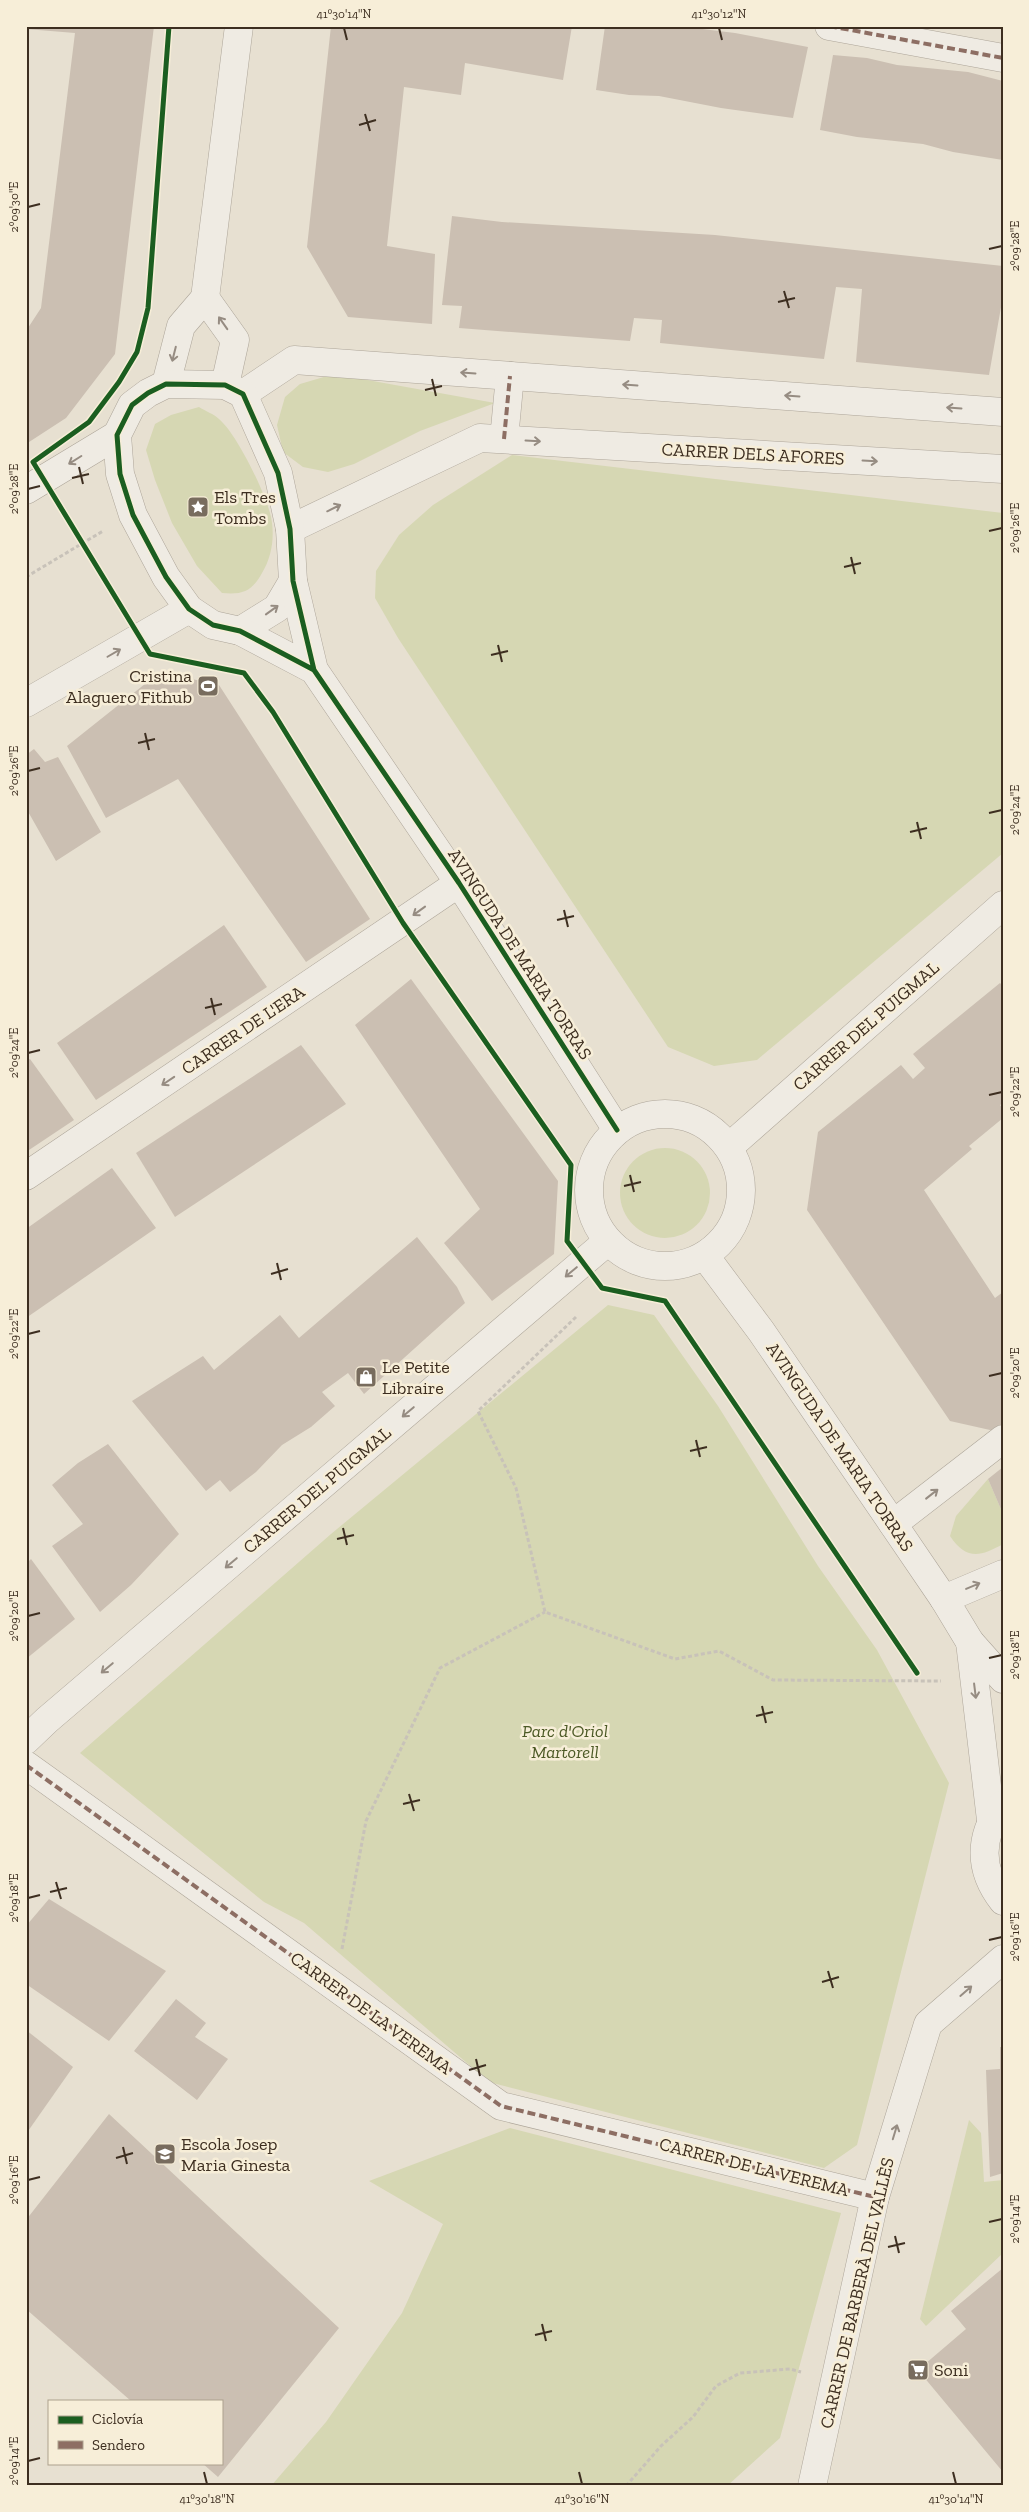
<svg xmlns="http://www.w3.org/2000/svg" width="1029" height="2512" font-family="'Zilla Slab',serif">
<rect width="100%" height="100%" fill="#e7e0d1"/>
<g fill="#d6d7b3">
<polygon points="334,374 495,403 420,431 354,464 328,472 303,467 283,452 277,425 285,397 300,384"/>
<path d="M199 407C205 411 214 414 219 419 237 434 266 494 271 517 275 536 272 557 262 573 252 591 243 595 222 593L197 566 172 523 155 480 146 450 155 424 171 415Z"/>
<polygon points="512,455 1003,513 1003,853 757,1060 714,1066 668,1047 398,638 375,598 376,571 399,535 433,505"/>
<circle cx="665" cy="1193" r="45"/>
<polygon points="608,1305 654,1315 718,1406 818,1566 877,1650 949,1783 857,2145 824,2168 489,2082 304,1923 264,1902 80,1753 331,1534"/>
<path d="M988 1479 1003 1514V1544C980 1557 966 1560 950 1536L956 1516Z"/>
<polygon points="969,2120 981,2133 984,2182 1003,2180 1003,2253 926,2326 920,2319"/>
<polygon points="510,2128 841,2213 780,2438 727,2486 271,2486 326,2422 402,2313 443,2224 369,2181"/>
</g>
<g fill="#cbbfb2">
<polygon points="26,26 154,26 115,354 66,418 26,444 26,331 41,308 75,33 26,29"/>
<polygon points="331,26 572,26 563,80 465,63 461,95 404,87 387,246 435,254 432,324 348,317 307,247"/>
<polygon points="605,26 678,26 735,33 808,47 793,118 721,108 659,96 629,95 596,90"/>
<polygon points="833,55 867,58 897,65 968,72 1003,81 1003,160 953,152 923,144 857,137 820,130"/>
<polygon points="452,216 502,222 715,235 1003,266 1003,296 989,375 856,362 862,289 836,287 824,359 660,343 662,320 634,318 630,341 459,328 462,306 442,305"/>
<polygon points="160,672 219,685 370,919 306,962 178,779 106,818 67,746"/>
<polygon points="34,749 45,762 58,757 101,832 56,861 26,808 26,755"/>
<polygon points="224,925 267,987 96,1100 57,1043"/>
<polygon points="411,979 558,1181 554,1254 492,1301 444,1243 480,1209 355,1025"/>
<polygon points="1000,983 1003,986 1003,1103 1000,1105 1003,1109 1003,1118 969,1146 972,1149 924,1190 995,1298 1003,1292 1003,1429 999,1432 950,1421 807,1210 818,1132 901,1065 913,1079 925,1068 913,1054"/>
<polygon points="301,1045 346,1104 175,1217 136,1153"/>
<polygon points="30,1059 74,1120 26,1152 26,1061"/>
<polygon points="112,1168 156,1228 26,1318 26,1229"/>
<polygon points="417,1237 457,1287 465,1303 364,1394 348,1373 322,1392 335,1406 311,1427 282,1445 256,1472 230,1492 220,1480 206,1491 132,1401 203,1356 214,1370 280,1315 299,1338"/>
<polygon points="108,1444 179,1534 131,1585 100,1612 52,1546 83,1524 52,1485 78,1463"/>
<polygon points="1003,1467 1003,1514 988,1479"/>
<polygon points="31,1559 75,1619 26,1659 26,1564"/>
<polygon points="49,1899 166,1971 109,2041 26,1984 26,1926"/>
<polygon points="176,1999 206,2023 195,2037 228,2059 197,2100 134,2051"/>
<polygon points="26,2030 73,2067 26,2134"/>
<polygon points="1000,2047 1003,2047 1003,2173 990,2177 986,2070 1000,2069"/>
<polygon points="109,2114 339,2328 218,2477 202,2463 221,2463 221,2401 131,2401 26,2309 26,2220"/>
<polygon points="1003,2268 1003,2472 918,2370 966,2329 951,2311"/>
</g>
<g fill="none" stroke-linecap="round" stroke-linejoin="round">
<g stroke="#ada599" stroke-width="29">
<g id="street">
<polyline points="829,26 1003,58"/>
<polyline points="205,298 239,26"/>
<polyline points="205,298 235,340 225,385"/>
<polyline points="166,384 181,326 205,298"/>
<polyline points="243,394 294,360 1003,412"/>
<polyline points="504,439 510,376"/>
<polyline points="26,490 117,435"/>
<polyline points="290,529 480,438 1003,469"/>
<polyline points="240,631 277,608 293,581"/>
<polyline points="314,670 240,631 213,625 189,609 166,577 133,515 120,474 117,435 132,405 148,393 166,384 225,385 243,394 278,473 290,529 293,581 314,670 459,883 617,1130"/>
<polyline points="26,703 189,609"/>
<circle cx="665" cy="1190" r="76"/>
<polyline points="729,1147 1003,905"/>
<polyline points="26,1176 459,883"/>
<polyline points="705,1256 761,1331 893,1524 944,1599 970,1642 1003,1679"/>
<polyline points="893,1524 1003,1439"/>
<polyline points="944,1599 1003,1574"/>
<polyline points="970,1642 991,1820"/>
<polyline points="26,1740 47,1720 608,1241"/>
<polyline points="26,1765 501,2106 875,2197"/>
<path d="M1002 1805C979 1837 978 1869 1003 1901"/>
<polyline points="812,2486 875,2197 928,2024 1003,1959"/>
</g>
</g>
<g stroke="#c8c2b9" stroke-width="3" stroke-dasharray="4 2.5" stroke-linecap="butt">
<polyline points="26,577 103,531"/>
<polyline points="576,1317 478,1411 516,1488 545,1612 675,1659 719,1651 773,1680 941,1681"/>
<polyline points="342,1949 366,1821 440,1668 545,1612"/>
<polyline points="626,2486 661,2446 693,2417 716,2386 740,2373 790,2369 801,2372"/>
</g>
<use href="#street" stroke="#efebe3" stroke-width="28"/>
<g stroke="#8d6e63" stroke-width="4" stroke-dasharray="8 4" stroke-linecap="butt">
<polyline points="829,26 1003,58"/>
<polyline points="504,439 510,376"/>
<polyline points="26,1765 501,2106 875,2197"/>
</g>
<g stroke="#f7eed8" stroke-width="8">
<g id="cycleway">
<polyline points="169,26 148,308 137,352 119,382 89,422 33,462 150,654 244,673 273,712 403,923 571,1165 567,1241 602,1288 665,1301 917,1673"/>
<polyline points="314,670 240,631 213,625 189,609 166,577 133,515 120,474 117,435 132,405 148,393 166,384 225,385 243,394 278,473 290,529 293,581 314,670 459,883 617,1130"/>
</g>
</g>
<use href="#cycleway" stroke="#1b5e20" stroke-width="5"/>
</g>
<defs><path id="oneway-shaft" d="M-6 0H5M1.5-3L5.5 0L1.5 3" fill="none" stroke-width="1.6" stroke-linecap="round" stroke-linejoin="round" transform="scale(1.25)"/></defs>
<g stroke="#968c82">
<use href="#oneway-shaft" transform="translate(223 323) rotate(-125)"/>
<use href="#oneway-shaft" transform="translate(174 354) rotate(104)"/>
<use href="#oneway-shaft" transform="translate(468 373) rotate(-176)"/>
<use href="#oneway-shaft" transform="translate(630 385) rotate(-176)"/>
<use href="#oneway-shaft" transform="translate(792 396) rotate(-176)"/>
<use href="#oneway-shaft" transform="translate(954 408) rotate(-176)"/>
<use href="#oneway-shaft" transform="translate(533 441) rotate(3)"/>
<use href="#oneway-shaft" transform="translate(75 460) rotate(148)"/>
<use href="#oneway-shaft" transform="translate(870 461) rotate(3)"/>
<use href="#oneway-shaft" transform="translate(334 508) rotate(-26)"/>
<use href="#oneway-shaft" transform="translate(272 610) rotate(-36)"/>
<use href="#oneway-shaft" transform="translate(114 653) rotate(-30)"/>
<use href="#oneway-shaft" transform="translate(419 911) rotate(144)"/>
<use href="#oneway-shaft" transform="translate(168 1081) rotate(146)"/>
<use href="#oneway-shaft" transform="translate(571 1272) rotate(140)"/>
<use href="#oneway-shaft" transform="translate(408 1412) rotate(140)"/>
<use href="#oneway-shaft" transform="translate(932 1494) rotate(-38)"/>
<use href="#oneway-shaft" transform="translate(231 1563) rotate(140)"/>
<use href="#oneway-shaft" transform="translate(973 1586) rotate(-23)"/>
<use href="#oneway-shaft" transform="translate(107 1668) rotate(140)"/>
<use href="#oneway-shaft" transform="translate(975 1691) rotate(83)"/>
<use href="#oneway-shaft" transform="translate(966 1991) rotate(-41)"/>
<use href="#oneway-shaft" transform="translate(895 2132) rotate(-73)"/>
</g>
<path fill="none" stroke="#3d2e20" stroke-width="2" d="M344 28 347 40M719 28 722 40M365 114 370 131M359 125 376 120M28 207 40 204M989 249 1002 246M784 291 789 308M778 302 795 298M432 379 436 396M425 390 442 386M79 467 83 484M72 478 89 474M28 489 40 486M989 531 1002 528M851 557 855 574M844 567 861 563M498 645 502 662M491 655 508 651M145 733 149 750M138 743 155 739M28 771 40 768M989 813 1002 810M917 822 921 839M910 832 927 828M564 910 568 927M557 920 574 916M211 998 215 1015M205 1008 222 1004M28 1053 40 1050M989 1095 1002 1092M630 1175 634 1192M624 1186 641 1182M277 1263 281 1280M271 1274 288 1269M28 1334 40 1331M989 1376 1002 1373M696 1440 700 1457M690 1451 707 1447M343 1528 347 1545M337 1539 354 1535M28 1616 40 1613M989 1658 1002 1655M762 1706 766 1723M756 1716 773 1712M409 1794 414 1811M403 1804 420 1800M56 1882 61 1899M50 1892 67 1888M28 1898 40 1895M989 1940 1002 1937M828 1971 833 1988M822 1982 839 1977M476 2059 480 2076M469 2070 486 2065M123 2147 127 2164M116 2158 133 2153M28 2180 40 2177M989 2222 1002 2219M895 2236 899 2253M888 2247 905 2243M542 2324 546 2341M535 2335 552 2331M28 2461 40 2458M204 2472 207 2484M579 2472 582 2484M953 2472 956 2484"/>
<defs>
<g id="sight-square" transform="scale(1.125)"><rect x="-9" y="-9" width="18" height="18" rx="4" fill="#786c5e" stroke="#f7eed8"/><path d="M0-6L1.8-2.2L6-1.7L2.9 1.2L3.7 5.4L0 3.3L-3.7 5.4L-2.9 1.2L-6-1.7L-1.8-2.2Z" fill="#fff"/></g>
<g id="stadium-square" transform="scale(1.125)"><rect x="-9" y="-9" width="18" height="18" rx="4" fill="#786c5e" stroke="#f7eed8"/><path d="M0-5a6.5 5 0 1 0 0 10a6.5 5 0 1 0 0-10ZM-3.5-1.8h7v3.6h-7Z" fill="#fff"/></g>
<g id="shop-square" transform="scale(1.125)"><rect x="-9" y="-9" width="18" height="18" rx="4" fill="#786c5e" stroke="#f7eed8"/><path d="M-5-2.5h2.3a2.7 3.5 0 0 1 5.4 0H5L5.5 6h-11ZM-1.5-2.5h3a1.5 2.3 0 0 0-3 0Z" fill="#fff"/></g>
<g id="school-square" transform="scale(1.125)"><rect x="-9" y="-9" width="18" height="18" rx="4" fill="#786c5e" stroke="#f7eed8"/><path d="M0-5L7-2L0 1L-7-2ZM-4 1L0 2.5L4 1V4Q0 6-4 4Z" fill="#fff"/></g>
<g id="supermarket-square" transform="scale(1.125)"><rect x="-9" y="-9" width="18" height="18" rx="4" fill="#786c5e" stroke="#f7eed8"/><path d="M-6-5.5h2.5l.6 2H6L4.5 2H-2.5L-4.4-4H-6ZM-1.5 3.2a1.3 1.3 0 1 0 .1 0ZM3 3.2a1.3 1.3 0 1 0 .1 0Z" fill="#fff"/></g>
</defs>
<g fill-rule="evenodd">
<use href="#sight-square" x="198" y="507"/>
<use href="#stadium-square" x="208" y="686"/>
<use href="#shop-square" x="366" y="1377"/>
<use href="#school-square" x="165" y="2154"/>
<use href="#supermarket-square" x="918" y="2370"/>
</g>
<g text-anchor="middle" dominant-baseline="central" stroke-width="5" stroke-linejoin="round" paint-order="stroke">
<g font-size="18" fill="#3d2e20" stroke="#f7eed8">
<text transform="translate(753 454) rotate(3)">CARRER DELS AFORES</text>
<text transform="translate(520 954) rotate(57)">AVINGUDA DE MARIA TORRAS</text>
<text transform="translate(866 1026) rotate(-41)">CARRER DEL PUIGMAL</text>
<text transform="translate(243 1030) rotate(-34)">CARRER DE L'ERA</text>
<text transform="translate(840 1447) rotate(56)">AVINGUDA DE MARIA TORRAS</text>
<text transform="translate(317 1490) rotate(-40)">CARRER DEL PUIGMAL</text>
<text transform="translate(371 2013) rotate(36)">CARRER DE LA VEREMA</text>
<text transform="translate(754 2167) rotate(14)">CARRER DE LA VEREMA</text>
<text transform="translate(857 2293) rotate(-77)">CARRER DE BARBERÀ DEL VALLÈS</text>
</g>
<g font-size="18" fill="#3d2e20" stroke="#f7eed8" text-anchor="start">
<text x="214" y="497">Els Tres<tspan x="214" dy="21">Tombs</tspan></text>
<text x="192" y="676" text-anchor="end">Cristina<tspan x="192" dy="21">Alaguero Fithub</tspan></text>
<text x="382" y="1367">Le Petite<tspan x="382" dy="21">Libraire</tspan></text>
<text x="181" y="2144">Escola Josep<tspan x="181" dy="21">Maria Ginesta</tspan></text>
<text x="934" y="2370">Soni</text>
</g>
<g font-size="18" font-style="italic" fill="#4d5a26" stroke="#f7eed8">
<text x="565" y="1731">Parc d'Oriol<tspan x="565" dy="21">Martorell</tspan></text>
</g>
</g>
<rect width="1029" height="2512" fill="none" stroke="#f7eed8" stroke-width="55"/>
<rect x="48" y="2400" width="175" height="65" fill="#f7eed8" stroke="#ada18e"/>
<rect x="58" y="2416" width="25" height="8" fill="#1b5e20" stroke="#ada18e"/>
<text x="92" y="2424" font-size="15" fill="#3d2e20">Ciclovía</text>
<rect x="58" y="2441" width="25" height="8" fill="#8d6e63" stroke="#ada18e"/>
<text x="92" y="2450" font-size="15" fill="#3d2e20">Sendero</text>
<rect x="28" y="28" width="974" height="2456" fill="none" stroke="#3d2e20" stroke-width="2"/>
<g font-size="12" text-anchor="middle" fill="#3d2e20">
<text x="344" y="18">41°30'14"N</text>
<text x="719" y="18">41°30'12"N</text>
<text transform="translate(14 207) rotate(-90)" y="4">2°09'30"E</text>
<text transform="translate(1015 246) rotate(-90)" y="4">2°09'28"E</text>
<text transform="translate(14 489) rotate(-90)" y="4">2°09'28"E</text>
<text transform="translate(1015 528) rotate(-90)" y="4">2°09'26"E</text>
<text transform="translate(14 771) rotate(-90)" y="4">2°09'26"E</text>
<text transform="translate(1015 810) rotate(-90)" y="4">2°09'24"E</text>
<text transform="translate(14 1053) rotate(-90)" y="4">2°09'24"E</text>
<text transform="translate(1015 1092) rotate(-90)" y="4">2°09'22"E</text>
<text transform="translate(14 1334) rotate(-90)" y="4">2°09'22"E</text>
<text transform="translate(1015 1373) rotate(-90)" y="4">2°09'20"E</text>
<text transform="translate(14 1616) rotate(-90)" y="4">2°09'20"E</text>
<text transform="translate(1015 1655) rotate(-90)" y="4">2°09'18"E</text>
<text transform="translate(14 1898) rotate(-90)" y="4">2°09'18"E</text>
<text transform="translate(1015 1937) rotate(-90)" y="4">2°09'16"E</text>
<text transform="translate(14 2180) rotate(-90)" y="4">2°09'16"E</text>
<text transform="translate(1015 2219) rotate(-90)" y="4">2°09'14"E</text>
<text transform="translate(14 2461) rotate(-90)" y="4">2°09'14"E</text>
<text x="207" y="2503">41°30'18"N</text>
<text x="582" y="2503">41°30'16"N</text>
<text x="956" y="2503">41°30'14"N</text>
</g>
</svg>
